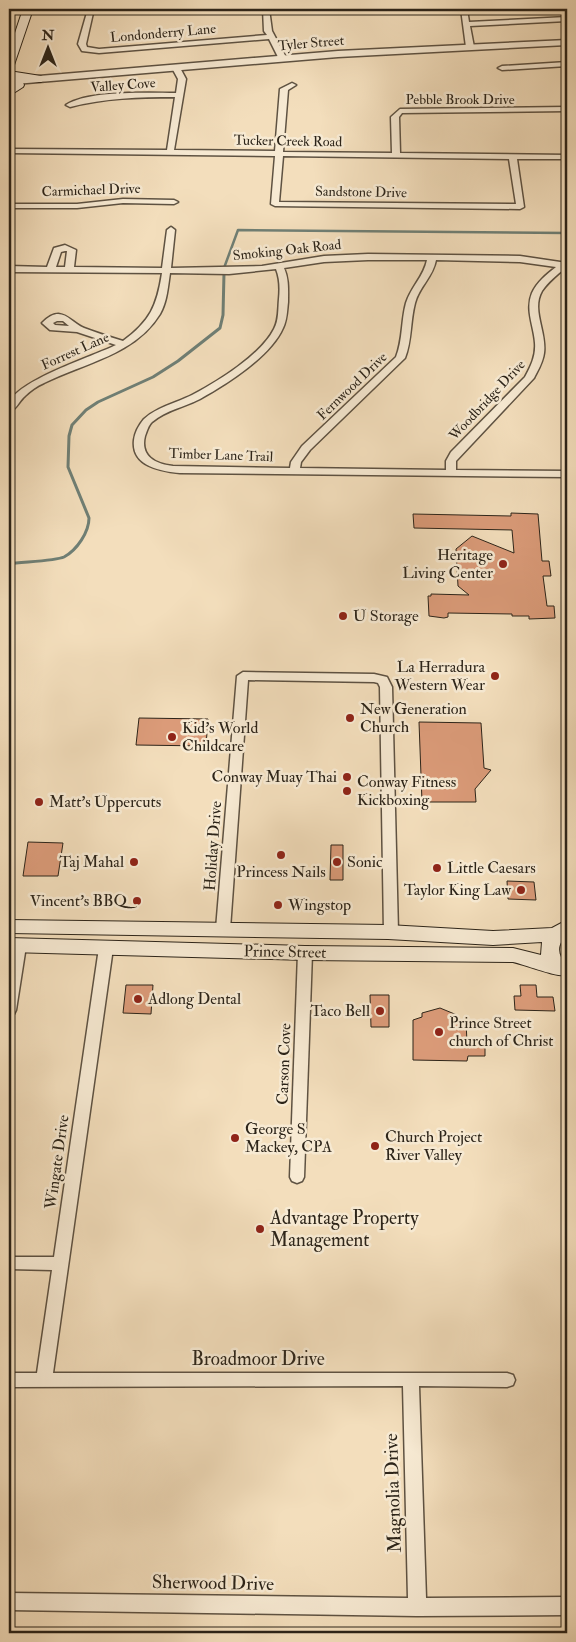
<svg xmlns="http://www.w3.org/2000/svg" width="576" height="1642" font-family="'IM FELL Double Pica',serif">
<rect width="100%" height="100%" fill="#f3debc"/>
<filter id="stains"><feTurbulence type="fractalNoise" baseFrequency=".004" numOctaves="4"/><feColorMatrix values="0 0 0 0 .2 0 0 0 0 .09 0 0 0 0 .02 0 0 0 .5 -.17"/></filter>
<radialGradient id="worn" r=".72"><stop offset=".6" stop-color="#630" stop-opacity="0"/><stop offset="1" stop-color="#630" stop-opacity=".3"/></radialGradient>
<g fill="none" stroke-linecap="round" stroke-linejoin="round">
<polyline stroke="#6f7f75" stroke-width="2.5" points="224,268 238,230 567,233"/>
<path stroke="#6f7f75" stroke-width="3" d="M9 564C21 562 55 561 64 557 77 550 89 532 89 518L68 467 69 436 72 425 86 410 98 402 153 377 178 361 220 328 223 315 224 273"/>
</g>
<g fill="#db9b79" stroke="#2c2419">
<polygon points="511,513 538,514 542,561 549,561 551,576 543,576 547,606 554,606 555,618 529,619 529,616 512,616 512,614 448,613 448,617 444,618 429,616 428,596 431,596 431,594 469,595 458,586 456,549 472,536 514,553 512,530 414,528 413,514 511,516"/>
<polygon points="139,718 208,719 206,746 136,745"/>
<polygon points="419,722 481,723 484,768 491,770 475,789 476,802 422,802"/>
<polygon points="28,842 63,843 58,876 23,876"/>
<polygon points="331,845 343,845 343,880 330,880"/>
<polygon points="507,881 534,882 536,900 508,899"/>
<polygon points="126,985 153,985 151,1014 123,1013"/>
<polygon points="520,985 536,985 537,997 553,997 555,1011 515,1010 514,996 521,996"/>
<polygon points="370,995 389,995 389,1027 371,1027"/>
<polygon points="440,1008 457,1015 459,1019 466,1021 467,1043 485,1043 485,1056 468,1056 467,1061 413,1060 413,1020 422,1017 422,1013"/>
</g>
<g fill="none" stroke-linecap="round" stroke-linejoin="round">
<g stroke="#5e5242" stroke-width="3">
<g id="minor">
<polygon points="88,9 161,9 158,11 93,13 86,44 87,47 99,49 267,35 264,31 263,9 269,9 272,31 287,59 280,61 269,39 99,53 82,51 78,44"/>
<polygon points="461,9 467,9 469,22 567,17 567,21 470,26 474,47 470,49 466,47"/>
<polygon points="567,62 567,66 502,70 498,68 502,66"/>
<path d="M173 66H179L186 79 174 150 275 151 280 89 292 83 296 85 288 90 283 152 392 153 391 117 400 109 567 107V111L402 113 399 117 400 153 567 155V159H517L524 207 520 209 275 206 271 204 275 156 9 153V149L167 150 175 97C139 97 105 98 70 107L66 105C88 90 149 93 176 93L178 79 172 68ZM283 156 509 159 516 204 279 202Z"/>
<polygon points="123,199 174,200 178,202 174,204 123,203 77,208 9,208 9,204 77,204"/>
<path d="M171 227 175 230 171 268 262 266 324 256 368 254 520 256 567 263V269L565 268C557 275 548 282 542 291 531 310 547 332 544 353 543 362 538 370 534 378L456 461V470L567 471V477L180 473C160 471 131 466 134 440 135 432 139 425 144 419 157 407 176 403 192 395 217 382 261 355 274 329 279 320 278 309 279 299 280 289 280 279 276 269L229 274 170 273C168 286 167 302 160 314 135 355 84 363 44 383 37 386 30 391 25 396 19 401 16 410 9 412 9 409 8 407 9 404 15 381 94 356 116 345L77 332 50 330 42 323C62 303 69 322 84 328 97 333 110 337 123 341 150 321 157 306 162 273L9 272V266L47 267 54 248 65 245 76 250 74 267 162 268 167 230ZM65 251H67L65 267H56L61 252ZM368 260H427C424 276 411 287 406 303 401 321 403 339 396 357L302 446 291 462 290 468 173 466C155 464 140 456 145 436 147 431 148 426 152 422 166 410 185 407 200 399 227 384 271 356 283 328 287 320 287 311 288 302 288 290 289 279 284 268L324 262ZM436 260 520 262 556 267C547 274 537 282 532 293 525 310 534 326 535 343 536 356 531 366 525 377L451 452 446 461V470L300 468 301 462 310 450 405 358C412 340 410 322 415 303 419 287 433 277 436 260ZM57 321H63L69 326 55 325 53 323Z"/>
<polygon points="243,672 374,674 387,677 392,687 398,932 396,935 386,935 384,932 380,687 378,683 374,682 248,680 230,929 228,932 218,932 216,929 237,676"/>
<path d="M19 941 24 943 26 946 16 1010 14 1014 9 1015C8 997 5 959 14 943Z"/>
<polygon points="106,943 111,945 113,948 53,1373 507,1373 513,1375 515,1380 513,1385 507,1387 419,1386 426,1598 567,1597 567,1615 417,1616 9,1610 9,1593 408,1598 403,1386 9,1387 9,1373 37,1373 52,1270 9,1269 9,1257 54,1257 99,948 101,945"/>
<polygon points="305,948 310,950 312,953 304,1177 302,1181 297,1183 292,1181 290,1177 298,953 300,950"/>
</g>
</g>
<g stroke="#5e5242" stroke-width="3">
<polygon id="tertiary" points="567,40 567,45 338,57 15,84 11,81 15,78 338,51"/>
</g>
<g stroke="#2c2419" stroke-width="2">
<g id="secondary">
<polygon points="23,9 33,9 14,65 9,68 9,51"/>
<polygon points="9,71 41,76 46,79 41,82 22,80 24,85 23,87 9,96 9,88 14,84 9,83 9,77 12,78 9,77"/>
<path d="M9 920 388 925 493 931 552 928 567 920V935C556 945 557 955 567 965V975C558 978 526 965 513 962L305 960 9 952V938L305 946 513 948 541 955 542 942 493 945 388 939 9 933Z"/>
</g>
</g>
<use href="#minor" fill="#f7ead3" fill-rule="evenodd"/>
<use href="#tertiary" fill="#f7ead3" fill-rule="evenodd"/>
<use href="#secondary" fill="#f7ead3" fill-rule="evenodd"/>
</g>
<g fill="#8f2418" stroke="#f7ead3" stroke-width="2">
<circle cx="503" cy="564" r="5"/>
<circle cx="343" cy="616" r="5"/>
<circle cx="495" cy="676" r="5"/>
<circle cx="350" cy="718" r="5"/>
<circle cx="172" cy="737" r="5"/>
<circle cx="347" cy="777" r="5"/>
<circle cx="347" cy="791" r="5"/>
<circle cx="39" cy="802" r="5"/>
<circle cx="281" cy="855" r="5"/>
<circle cx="134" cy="862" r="5"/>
<circle cx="337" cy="862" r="5"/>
<circle cx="437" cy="868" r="5"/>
<circle cx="521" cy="890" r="5"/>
<circle cx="137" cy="901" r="5"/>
<circle cx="278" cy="905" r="5"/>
<circle cx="138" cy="999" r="5"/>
<circle cx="380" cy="1011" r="5"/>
<circle cx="439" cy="1032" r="5"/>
<circle cx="235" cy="1138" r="5"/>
<circle cx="375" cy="1146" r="5"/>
<circle cx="260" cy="1229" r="5"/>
</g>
<g text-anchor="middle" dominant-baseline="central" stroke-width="5" stroke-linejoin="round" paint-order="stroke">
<g font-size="14" fill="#2c2419" stroke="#f7ead3">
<text transform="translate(163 33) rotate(-5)">Londonderry Lane</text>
<text transform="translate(311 43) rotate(-5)">Tyler Street</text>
<text transform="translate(123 85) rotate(-4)">Valley Cove</text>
<text x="460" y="99">Pebble Brook Drive</text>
<text transform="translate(288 141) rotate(1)">Tucker Creek Road</text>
<text transform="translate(91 190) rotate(-2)">Carmichael Drive</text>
<text transform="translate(361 192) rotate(1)">Sandstone Drive</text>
<text transform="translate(287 250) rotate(-6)">Smoking Oak Road</text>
<text transform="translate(75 351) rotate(-24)">Forrest Lane</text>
<text transform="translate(352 386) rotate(-44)">Fernwood Drive</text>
<text transform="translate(487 400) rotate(-47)">Woodbridge Drive</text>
<text transform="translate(221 455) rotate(2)">Timber Lane Trail</text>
</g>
<g font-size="16" fill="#2c2419" stroke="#f7ead3" text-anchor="start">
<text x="493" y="555" text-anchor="end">Heritage<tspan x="493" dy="18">Living Center</tspan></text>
<text x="353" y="616">U Storage</text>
<text x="485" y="667" text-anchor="end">La Herradura<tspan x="485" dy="18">Western Wear</tspan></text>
<text x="360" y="709">New Generation<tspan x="360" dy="18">Church</tspan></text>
<text x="182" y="728">Kid's World<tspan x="182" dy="18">Childcare</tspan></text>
<text x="337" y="777" text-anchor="end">Conway Muay Thai</text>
<text x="357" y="782">Conway Fitness<tspan x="357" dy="18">Kickboxing</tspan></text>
<text x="49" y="802">Matt's Uppercuts</text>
<text x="124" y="862" text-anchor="end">Taj Mahal</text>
<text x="347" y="862">Sonic</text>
<text x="447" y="868">Little Caesars</text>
<text x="281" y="872" text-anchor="middle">Princess Nails</text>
<text x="511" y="890" text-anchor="end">Taylor King Law</text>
<text x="127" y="901" text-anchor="end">Vincent's BBQ</text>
<text x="288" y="905">Wingstop</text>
<text x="148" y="999">Adlong Dental</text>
<text x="370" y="1011" text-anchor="end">Taco Bell</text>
<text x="449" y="1023">Prince Street<tspan x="449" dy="18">church of Christ</tspan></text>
<text x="245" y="1129">George S<tspan x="245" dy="18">Mackey, CPA</tspan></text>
<text x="385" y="1137">Church Project<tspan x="385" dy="18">River Valley</tspan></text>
</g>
<g font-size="16" fill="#2c2419" stroke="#f7ead3">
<text transform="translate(213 846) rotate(-86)">Holiday Drive</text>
<text transform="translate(285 952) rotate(1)">Prince Street</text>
<text transform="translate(284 1064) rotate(-88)">Carson Cove</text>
<text transform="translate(57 1162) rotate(-82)">Wingate Drive</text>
</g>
<g font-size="19" fill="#2c2419" stroke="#f7ead3" text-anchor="start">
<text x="270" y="1218">Advantage Property<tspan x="270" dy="22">Management</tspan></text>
</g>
<g font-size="19" fill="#2c2419" stroke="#f7ead3">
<text x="258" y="1359">Broadmoor Drive</text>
<text transform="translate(393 1493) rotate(-92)">Magnolia Drive</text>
<text transform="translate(213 1583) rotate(1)">Sherwood Drive</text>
</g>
</g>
<rect width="576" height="1642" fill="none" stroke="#f3debc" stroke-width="30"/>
<rect x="10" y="10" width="556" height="1622" fill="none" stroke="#2c2419" stroke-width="2.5"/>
<rect x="15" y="15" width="546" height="1612" fill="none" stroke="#2c2419"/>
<g transform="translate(48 48)" stroke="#f7ead3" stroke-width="4" paint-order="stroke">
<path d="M0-4L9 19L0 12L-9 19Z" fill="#2c2419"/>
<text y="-8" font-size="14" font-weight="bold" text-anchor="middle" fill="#2c2419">N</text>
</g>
<rect width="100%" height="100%" filter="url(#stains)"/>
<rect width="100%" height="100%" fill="url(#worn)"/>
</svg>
